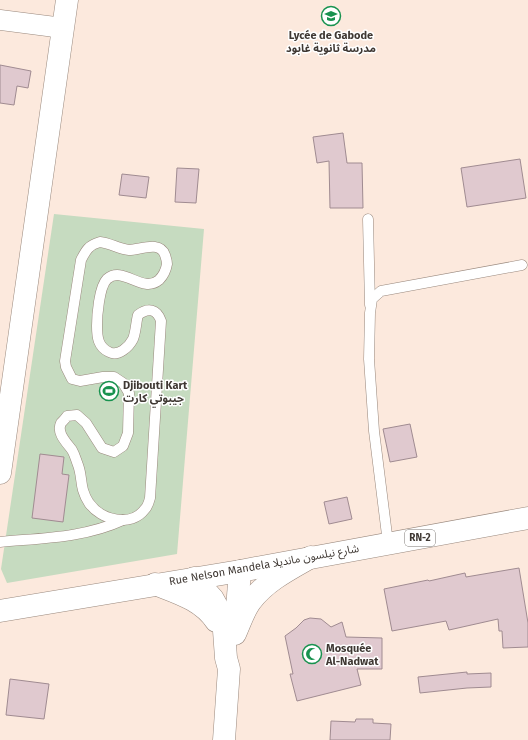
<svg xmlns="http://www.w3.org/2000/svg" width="528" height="740" font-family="'Fira Sans','Noto Sans Arabic',sans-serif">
<rect width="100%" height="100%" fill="#fce9dd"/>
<polygon fill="#c6dbc0" points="54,214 204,229 177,554 7,583 1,569"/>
<g fill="#e0c9cf" stroke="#a08b91">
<polygon points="0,65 31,71 28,88 17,86 14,105 0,103"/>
<polygon points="343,133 347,163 362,163 363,208 330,208 329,161 317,163 313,137"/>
<polygon points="520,159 526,198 467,207 461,168"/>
<polygon points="177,168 199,169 196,203 175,202"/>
<polygon points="122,174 149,177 146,198 119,195"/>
<polygon points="410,424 417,457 390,462 383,429"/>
<polygon points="40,454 64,457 62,474 69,475 63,522 32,518"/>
<polygon points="347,497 352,519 329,524 324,502"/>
<polygon points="519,568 528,623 528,647 503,648 502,631 499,631 498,619 449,630 446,621 392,631 384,589 428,580 429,581 465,573 466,577"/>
<polygon points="310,618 321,619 331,627 342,622 346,637 382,638 382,669 357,669 361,685 297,701 290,674 293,674 285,636 296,628 304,620"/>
<polygon points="467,672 467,674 491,673 491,687 467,688 420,693 418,677"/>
<polygon points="10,679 49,684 44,719 6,715"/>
<polygon points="356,719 373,719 373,723 391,724 390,740 330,740 331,721 355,722"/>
</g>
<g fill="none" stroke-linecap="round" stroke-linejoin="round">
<g stroke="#99887d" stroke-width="11">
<g id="service">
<polyline points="368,219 370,305"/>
<path d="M100 242C110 243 119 249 129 250 140 250 160 240 165 255 166 258 167 261 167 264 166 270 163 276 159 280 142 294 123 265 107 279 99 287 97 316 97 326 97 337 98 347 109 352 118 357 129 347 133 339 136 332 136 322 138 315 148 307 157 309 161 321L150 498C149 502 148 506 145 509 131 528 101 520 89 503 79 488 83 478 78 465 76 460 75 455 72 450 67 443 56 433 61 423 63 421 66 418 67 416L77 415 86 423 102 448 114 452 123 446 128 433 129 393 123 383 114 377H103L80 381 72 379 66 367 65 361 81 260C86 250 89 245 100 242Z"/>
<path d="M0 542C42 538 84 538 123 520"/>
<polyline points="388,543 374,431 369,359 370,313 372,299 381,291 522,265"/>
</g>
</g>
<g stroke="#99887d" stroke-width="21">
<polyline id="minor" points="0,20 63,28"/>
</g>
<g stroke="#99887d" stroke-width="23">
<polyline id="tertiary" points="0,473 67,0"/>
</g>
<g stroke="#99887d" stroke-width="23">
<polyline id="primary" points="0,611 240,571 528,518"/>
</g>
<g stroke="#99887d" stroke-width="23">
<g id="trunk">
<polyline points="194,578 213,599 223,617 226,658 229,669 224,740"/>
<path d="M155 584C178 593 202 600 216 621"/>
<polyline points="236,621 240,571"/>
<path d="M235 634C240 623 244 610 251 601 266 581 290 569 311 557"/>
</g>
</g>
<use href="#service" stroke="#fff" stroke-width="10"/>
<use href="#minor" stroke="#fff" stroke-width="20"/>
<use href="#tertiary" stroke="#fff" stroke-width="22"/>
<use href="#primary" stroke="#fff" stroke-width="22"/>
<use href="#trunk" stroke="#fff" stroke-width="22"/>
</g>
<defs>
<g id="school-ring" transform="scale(1)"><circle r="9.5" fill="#fff" stroke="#18924f" stroke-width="1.5"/><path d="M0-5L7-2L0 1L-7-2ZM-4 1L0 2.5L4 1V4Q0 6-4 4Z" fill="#18924f"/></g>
<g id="stadium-ring" transform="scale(1)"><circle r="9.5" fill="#fff" stroke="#18924f" stroke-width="1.5"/><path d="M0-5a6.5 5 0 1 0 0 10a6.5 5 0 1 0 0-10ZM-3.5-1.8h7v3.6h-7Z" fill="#18924f"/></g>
<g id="mosque-ring" transform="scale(1)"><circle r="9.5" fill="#fff" stroke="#18924f" stroke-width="1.5"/><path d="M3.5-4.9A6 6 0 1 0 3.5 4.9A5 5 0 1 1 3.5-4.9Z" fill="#18924f"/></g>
</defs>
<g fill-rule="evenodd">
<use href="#school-ring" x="331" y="16"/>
<use href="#stadium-ring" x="109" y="391"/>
<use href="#mosque-ring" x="312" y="654"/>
</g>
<g text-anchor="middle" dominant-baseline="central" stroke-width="3" stroke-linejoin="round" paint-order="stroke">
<rect fill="#fff" stroke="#797470" stroke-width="1" x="405" y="530" width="30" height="16" rx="3"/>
<g font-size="10" font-weight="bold" fill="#3f3833">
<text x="420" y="538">RN-2</text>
</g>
<g font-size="11" font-weight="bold" fill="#3f3833" stroke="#fff" text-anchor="start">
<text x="331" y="35" text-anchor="middle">Lycée de Gabode<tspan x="331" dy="13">مدرسة ثانوية غابود</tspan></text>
<text x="123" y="385">Djibouti Kart<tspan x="123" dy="13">جيبوتي كارت</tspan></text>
<text x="326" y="648">Mosquée<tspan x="326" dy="13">Al-Nadwat</tspan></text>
</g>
<g font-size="11" fill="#3f3833" stroke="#fff">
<text transform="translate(264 565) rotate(-10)">Rue Nelson Mandela شارع نيلسون مانديلا</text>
</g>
</g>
</svg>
